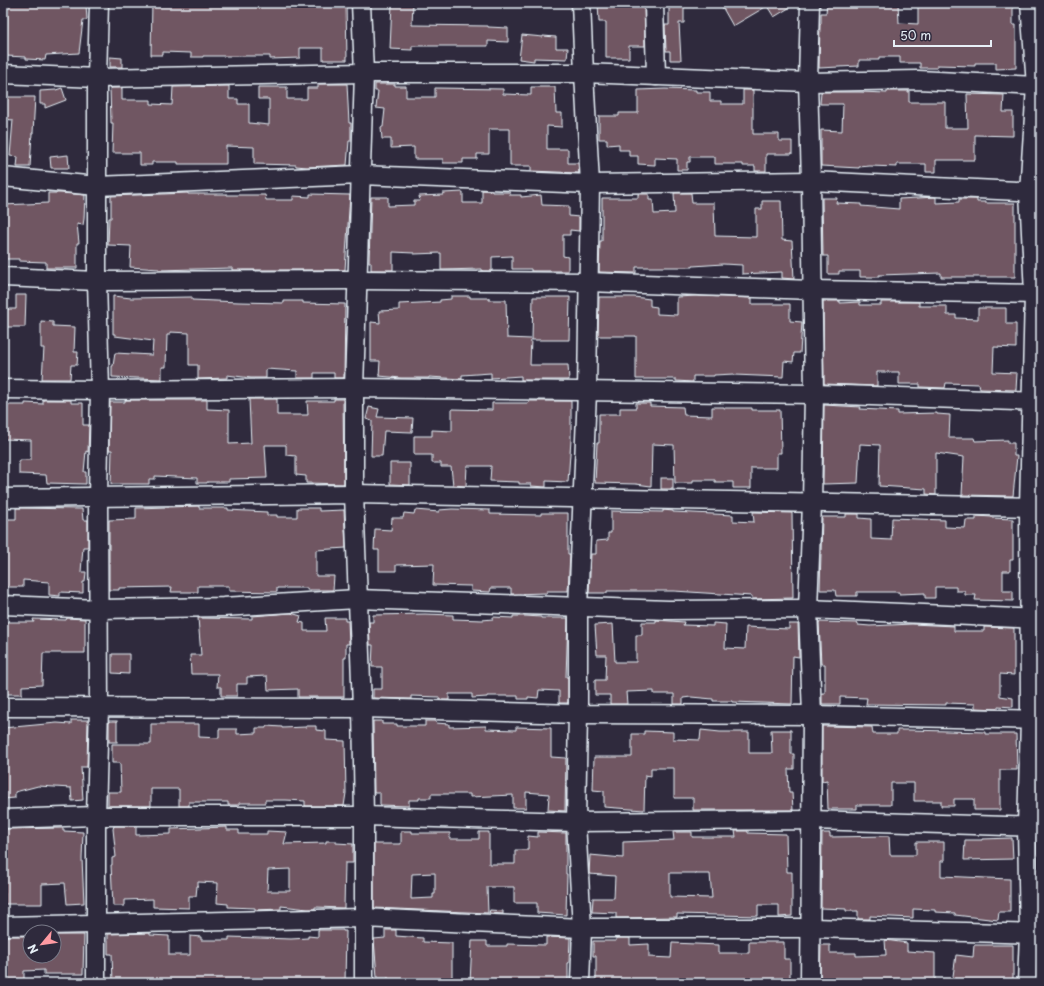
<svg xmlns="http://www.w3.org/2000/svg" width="1044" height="986" font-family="'Playpen Sans',sans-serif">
<rect width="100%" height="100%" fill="#2f2a3d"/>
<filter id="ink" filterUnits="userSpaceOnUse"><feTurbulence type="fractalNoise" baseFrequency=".025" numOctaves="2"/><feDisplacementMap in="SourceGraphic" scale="8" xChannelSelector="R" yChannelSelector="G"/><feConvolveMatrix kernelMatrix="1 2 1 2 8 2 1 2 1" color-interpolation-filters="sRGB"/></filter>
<g filter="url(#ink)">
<g fill="#6f5762" stroke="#e8f1f8" fill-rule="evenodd">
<polygon points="8,3 59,3 58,5 86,4 87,20 83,20 79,53 46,55 45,60 26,59 26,57 6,56"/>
<polygon points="152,3 346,3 347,60 323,60 323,48 300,48 300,58 270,59 270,56 203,56 203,57 191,57 191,53 163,52 163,55 151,55"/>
<polygon points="392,3 413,3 412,25 488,26 488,27 508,28 508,42 488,41 488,46 412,46 412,50 390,49"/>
<polygon points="598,3 644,3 645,46 629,46 629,58 606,58 606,22 599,22"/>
<polygon points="669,3 684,3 684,23 679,23 681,60 670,60 670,51 666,51 665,25 669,25"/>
<polygon points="720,3 797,3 774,17 767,6 733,26"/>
<polygon points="827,3 898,3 899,23 918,24 918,3 1011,3 1011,6 1013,6 1013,25 1016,25 1016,68 996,69 996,63 975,63 975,66 937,65 937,68 920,68 920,63 900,63 900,57 879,57 879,60 859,60 859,66 819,68 820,24 821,24 821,13 826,13"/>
<polygon points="522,35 543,37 543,36 556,37 556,48 568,48 567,59 534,58 534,61 519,59"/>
<polygon points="110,57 122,58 122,67 110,67"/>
<polygon points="318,84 347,84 349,123 351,123 351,141 349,141 347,165 307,167 296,166 296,165 254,164 254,147 226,146 226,164 178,164 178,162 152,162 152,165 140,165 140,153 112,153 113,123 111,123 110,88 122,88 122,100 151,100 151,104 172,105 173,87 229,86 229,99 238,99 238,104 249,104 249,123 269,125 269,99 258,99 258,87 287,87 287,99 307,99 307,88 318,88"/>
<polygon points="375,84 395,84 395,86 406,86 406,97 435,97 435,88 503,89 503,94 531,95 531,87 555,87 556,113 562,113 562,127 547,126 547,149 568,149 568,163 578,163 579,173 531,171 531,166 510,166 510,129 489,129 489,154 477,154 477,159 463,159 463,163 443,163 443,159 414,159 414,147 391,148 391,139 382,139 381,127 383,127 385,109 376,108 378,91 375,91"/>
<polygon points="62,88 66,100 45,108 45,104 40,104 40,91 56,90"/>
<polygon points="665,89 696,90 696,92 710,92 710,101 721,101 721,104 743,104 743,90 753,90 753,134 779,134 779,141 792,141 792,154 766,154 766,171 755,171 755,166 743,166 743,164 715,164 715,157 690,157 690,162 687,162 687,170 677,170 677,159 655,158 655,165 638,164 638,156 629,156 629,150 619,150 619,144 607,145 607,139 599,139 599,116 619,116 619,113 638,113 638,90"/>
<polygon points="887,91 909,91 909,102 945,102 945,128 968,128 967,94 1004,95 1003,112 1013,112 1013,136 975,135 975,160 936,160 936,172 926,172 926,164 897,164 897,167 870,166 859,167 859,168 821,166 821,130 842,131 843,104 820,104 821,92 859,92 887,93"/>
<polygon points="3,97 35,97 33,133 32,133 30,167 17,167 18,157 10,156 13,120 3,119"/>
<polygon points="68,155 69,168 51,168 50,157"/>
<polygon points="482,190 492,191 492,192 510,192 510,195 521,195 521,197 541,195 542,205 569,206 569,216 579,217 579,231 570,230 570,235 563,235 563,256 568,257 568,271 531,271 531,269 512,269 512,256 492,257 492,271 482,271 482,269 441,270 441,253 414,254 414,253 393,252 393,270 371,270 371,262 369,262 371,197 388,197 388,206 414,205 414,201 420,201 419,196 443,195 443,193 463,192 463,203 482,203"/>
<polygon points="48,193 61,193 85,195 84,219 83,225 77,224 79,243 77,243 77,268 46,268 46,262 19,261 19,259 3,259 3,205 48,203"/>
<polygon points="188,193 188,194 227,194 227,195 265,195 266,200 293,200 293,196 310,197 310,194 350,195 345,270 232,270 232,268 159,270 159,269 130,267 131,246 108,245 109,218 111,218 111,196"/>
<polygon points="674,193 691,193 692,203 714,203 715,236 756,237 756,209 762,209 762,201 781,201 782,240 792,241 794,279 782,278 782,272 742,274 742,265 723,264 693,266 693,267 636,267 636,273 599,272 600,241 602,241 602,198 638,198 638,194 649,194 649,200 653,200 654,214 675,213"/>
<polygon points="936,197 936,203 959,202 959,199 977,199 977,202 985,202 985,203 1015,203 1015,277 941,277 941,273 879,275 879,277 860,277 860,271 839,271 839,274 828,274 828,256 823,256 822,198 837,198 836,203 861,204 861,206 899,209 899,199"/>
<polygon points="16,295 26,295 25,327 7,327 7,309 16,309"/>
<polygon points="113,296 131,298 192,297 192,300 239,302 284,303 284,301 303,301 303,303 345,304 344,378 334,378 334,373 314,373 314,378 297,378 297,371 266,369 266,378 251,378 227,375 227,378 198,379 198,365 189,365 189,333 170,332 170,335 167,335 166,367 162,367 162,379 112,377 112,366 113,366 115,353 152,355 153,341 115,336 115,334 113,334"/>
<polygon points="451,296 470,296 470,298 489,298 489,300 506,300 507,338 531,339 530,365 568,365 569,380 521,380 521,376 491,378 491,373 462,375 462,379 429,377 429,378 401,378 379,376 380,361 371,361 371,322 380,323 379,311 399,310 399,304 440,302 440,300 451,299"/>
<polygon points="696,296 752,298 752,304 790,304 790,321 802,322 800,353 794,353 793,362 784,361 783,377 734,375 734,374 714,375 714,376 693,376 693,382 676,381 676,379 636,379 636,336 598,336 599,297 634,297 650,299 650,306 657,307 657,314 677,315 677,297"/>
<polygon points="533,297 570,297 569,340 532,340"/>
<polygon points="823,301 840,301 840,303 860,302 860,305 881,305 881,302 919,302 919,306 947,306 947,315 956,315 956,318 978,319 978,308 1006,308 1006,324 1016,324 1016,348 994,347 993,372 1017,373 1016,390 980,389 979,384 946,383 945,388 920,387 920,384 899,384 899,372 877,372 877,386 824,384"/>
<polygon points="41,321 53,322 53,326 75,327 74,352 78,352 77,365 71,365 70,379 42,379 44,348 41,348"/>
<polygon points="249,399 277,399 277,415 308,415 307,401 334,401 334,399 343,399 344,484 306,483 306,476 296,475 296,456 286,455 286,445 265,445 267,478 229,479 229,482 207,482 207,483 197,483 197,478 155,476 155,479 149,479 149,484 111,484 112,450 109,450 110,402 125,402 125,400 207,400 207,409 229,410 229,444 251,443"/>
<polygon points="43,400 71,400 71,403 83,403 83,425 89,425 88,452 86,451 84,472 86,472 86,484 47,483 46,475 19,474 19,460 31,460 31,440 3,439 3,405 25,405 25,403 43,404"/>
<polygon points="529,401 571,401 571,440 568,482 546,481 546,487 531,486 531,484 519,484 519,482 490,481 491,466 467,466 466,486 453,485 451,467 441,467 441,463 432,463 432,455 414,455 414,436 432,436 432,430 452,431 452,409 492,410 492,403 529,403"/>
<polygon points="636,403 650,403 650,406 683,407 684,415 712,416 712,407 724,407 724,408 752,408 752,410 780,410 781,453 777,453 777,468 751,468 751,488 733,488 733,482 715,482 715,480 693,480 693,483 675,483 674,445 652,444 651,486 636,484 595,483 597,443 599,443 599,414 620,414 620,408 636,408"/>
<polygon points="824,405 861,407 860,409 898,411 898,414 937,413 937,414 950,415 949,438 974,438 975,441 1008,440 1008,443 1014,443 1014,456 1017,456 1013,496 962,495 964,457 936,453 936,495 926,494 926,489 879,486 880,445 860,444 858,483 823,484"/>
<polygon points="369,407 379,409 377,417 413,418 412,432 384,431 382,456 371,456 372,421 366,419"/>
<polygon points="390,463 410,463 410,485 390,484"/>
<rect x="661" y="478" width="12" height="11"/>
<polygon points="199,506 199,508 228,508 228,510 267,512 267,515 277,515 277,517 297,517 297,508 319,508 319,511 344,510 346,548 316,550 316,576 334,576 333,590 307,590 307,588 277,588 277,592 229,591 229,586 198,586 198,592 171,592 172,587 119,588 119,590 109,590 109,520 136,519 136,508"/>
<polygon points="16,508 82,509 83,520 88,520 88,547 83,547 81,572 86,572 85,582 83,582 83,593 60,592 60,596 49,595 49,582 23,580 23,587 6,587 6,585 3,585 3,545 6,545 6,519 16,519"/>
<polygon points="452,509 490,510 490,514 541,515 541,513 568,513 568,554 570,554 568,591 547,591 547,593 511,594 511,588 491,588 490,592 471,591 471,586 433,585 434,564 396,565 396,571 379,571 379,550 374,550 375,529 391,530 392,518 403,518 404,513 414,514 415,510 439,512 439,510"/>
<polygon points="663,510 673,511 673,512 733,515 733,521 754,522 753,512 792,513 793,598 752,599 752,596 674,591 607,591 607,593 589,593 591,554 596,554 596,541 608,540 608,533 611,533 611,511 663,512"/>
<polygon points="846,514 859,514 859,518 871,519 871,539 891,540 892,518 945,520 945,527 965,528 966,520 976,520 976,516 992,517 992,518 1013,519 1013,560 1010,560 1010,571 1003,571 1003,591 1013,591 1013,601 975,600 976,595 965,595 965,591 956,591 956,587 935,587 935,598 925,598 925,593 899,594 899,592 857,592 857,596 836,596 835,590 820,590 822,517 846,517"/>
<polygon points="291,613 301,616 299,622 304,623 304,631 326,631 325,618 345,618 345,621 348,621 349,644 346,644 346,658 344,658 344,697 298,697 298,689 268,690 267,676 247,677 247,684 237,684 237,696 221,696 221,687 217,687 218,674 191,674 190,655 201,655 198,618 252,619 252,616"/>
<polygon points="425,614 453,615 453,619 482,620 493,619 493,617 513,618 513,616 525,616 541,617 541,618 568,618 566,677 568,677 568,703 559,703 559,691 539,690 538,698 528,697 528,699 518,699 518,696 487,696 487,697 472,698 472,694 449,694 449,700 439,700 439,697 411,696 411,699 373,698 373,689 382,689 382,667 372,667 373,645 370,645 369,622 373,622 373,615"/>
<polygon points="67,618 85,619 85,653 43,653 42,685 22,686 22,694 3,694 3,622 34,622 33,619 66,620"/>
<polygon points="656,620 684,622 683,625 713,626 713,623 726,624 725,648 745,649 746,627 789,629 789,624 798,624 799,657 793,656 792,704 732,702 732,701 713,701 713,699 691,697 683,698 683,704 674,704 674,694 654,694 654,691 626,692 627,704 610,704 610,695 595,695 595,680 605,680 606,655 597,655 595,625 613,624 615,662 636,662 636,635 642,635 642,622 656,622"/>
<polygon points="819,622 858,623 858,625 870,626 912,624 954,626 954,631 984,631 984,627 1014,628 1014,675 1000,674 1000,696 1013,698 1013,707 998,706 998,709 975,708 975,704 946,703 946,705 866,704 867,698 840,697 840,704 822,704 822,693 825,693 825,664 821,664"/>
<polygon points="112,654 129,654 129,674 112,673"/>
<polygon points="71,720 88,720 87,767 81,767 83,800 72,801 71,788 38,786 15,792 15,798 3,799 3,728 57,723 71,724"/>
<rect x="109" y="721" width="8" height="21"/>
<polygon points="373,721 382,721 382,724 397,724 397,726 425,726 425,721 436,721 436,723 449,724 449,727 486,726 486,729 516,730 516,727 551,728 551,757 566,758 565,811 548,810 549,794 526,792 526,808 513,808 513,795 470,797 470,794 431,794 431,798 419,798 419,800 409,800 409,806 380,805 380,793 374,793"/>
<polygon points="151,724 199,724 199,737 219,738 219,729 237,729 237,734 256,733 256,728 266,728 266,726 282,727 282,728 306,727 306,726 316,726 316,730 326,731 326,740 345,741 346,793 344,806 305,806 305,801 286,800 265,800 265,803 239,803 239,805 228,805 228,802 189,802 189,806 179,806 179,789 151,789 151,806 108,806 108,792 121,792 120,763 112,763 112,744 151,744"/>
<polygon points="822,726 872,727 873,734 897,734 897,730 910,730 985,732 985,734 1016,734 1017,770 1000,770 1000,810 974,810 974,799 954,799 954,806 941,806 941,801 914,801 914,783 891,783 891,805 857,805 857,809 828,809 827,780 822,781"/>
<polygon points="701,730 720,732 749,732 749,753 772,753 771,730 791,730 791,754 794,754 794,769 788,769 789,793 792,793 793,810 693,810 693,798 674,798 674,768 651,768 651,776 645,775 644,810 604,807 604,791 593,790 594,757 632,757 632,734 644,734 644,731 673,732 673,739 700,740"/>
<path d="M114 826H136V835L171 834V829L227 827V830H239V834H267V831L287 832 284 844 326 843V841H336V843L353 844V863H345L344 908 315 907V909H308L281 906V909L255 910V908L228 907V904L217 903 218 883 198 882V886H197L196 896H189V908L153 907V899L124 900V906H113L111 865H112V858L116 857 113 829ZM290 869V891H267L268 870Z"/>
<polygon points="63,828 63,831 83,832 82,859 84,903 67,904 65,883 42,884 42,904 5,904 5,893 3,893 3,829"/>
<path d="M401 831H412V833H450V839H479V832H489V864H515V850H528V836L538 837V832L566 833V874H567L566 915 537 913V903H514V887H487L488 913 374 908V844H401ZM435 873V894H433V898L411 899 412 874Z"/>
<path d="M735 831H748V833L786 834 787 872H792V916L779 917V905H758V916L677 914V917L616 918V913L592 912 593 898H614L615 876 589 874 590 855 623 858V842L674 840 673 832H692V837H736ZM670 873H696V874H710L712 898 670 897Z"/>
<polygon points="822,833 830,833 830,837 889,836 890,855 916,855 916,842 944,842 944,861 941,861 941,876 1010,879 1010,912 999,912 998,920 955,915 955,913 935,912 935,910 913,909 913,918 870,916 870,919 858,919 858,911 846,911 846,909 821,908"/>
<polygon points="1012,838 1013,859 964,860 965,840 982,840 982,839"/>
<polygon points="490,910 503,911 503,914 489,913"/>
<polygon points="318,930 343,930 343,931 346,931 345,983 113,983 112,954 108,954 108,934 150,933 150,935 169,936 169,955 190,955 190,936 201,937 201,940 229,940 229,937 291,939 308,938 308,936 318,937"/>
<polygon points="385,930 396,930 396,936 423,938 423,942 452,943 452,980 430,979 430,983 388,983 388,977 377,977 374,939 385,938"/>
<polygon points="54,935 84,935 83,974 44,974 44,970 24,971 24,983 4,983 3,936 30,936 30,956 54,956"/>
<polygon points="546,937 570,938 569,963 568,963 568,983 470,983 472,941 487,941 487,946 507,946 507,944 546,945"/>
<polygon points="616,938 630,938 630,945 649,944 649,957 671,958 672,943 719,945 719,953 749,953 749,942 784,942 784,959 790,959 790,983 731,983 731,981 672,983 672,981 653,981 653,983 596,983 596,956 593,956 593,941 616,941"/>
<polygon points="885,940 907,943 907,951 935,953 935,983 820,983 821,945 830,945 830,953 856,953 856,956 886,955"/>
<polygon points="974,945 1013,945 1013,983 952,983 956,955 973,957"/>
</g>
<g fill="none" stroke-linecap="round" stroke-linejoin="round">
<g stroke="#e8f1f8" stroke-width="21">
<g id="minor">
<polyline points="361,3 364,73 354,388 354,494 362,708 364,816 364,983"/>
<polyline points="654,3 656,76"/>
<polyline points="810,3 808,82 811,181 814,394 812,503 808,609 812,715 810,983"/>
<polyline points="3,74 97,78 364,73 584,73 808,82 918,80 1036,86 1041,84"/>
<polyline points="3,177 97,186 360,175 590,184 811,181 1041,192"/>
<polyline points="3,277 97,281 357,280 588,282 812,290 1041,294"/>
<polyline points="3,389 100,390 354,388 814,394 1041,402"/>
<polyline points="3,498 354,494 1041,507"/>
<polyline points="3,605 99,609 223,607 357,599 669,610 808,609 1041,619"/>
<polyline points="3,707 362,708 578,714 812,715 1041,720"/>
<polyline points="3,819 96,816 364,816 576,822 811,820 1041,827"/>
<polyline points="3,926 363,918 582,928 811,928 1041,934"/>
<polyline points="96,983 96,816 99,707 98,498 100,390 97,281 97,78 99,3"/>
<polyline points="580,983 582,928 576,822 578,714 578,608 587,392 590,184 584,73 581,3"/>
<polyline points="1027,983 1029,934 1027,827 1030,720 1029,507 1034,294 1029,192 1036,86 1030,3"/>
</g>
</g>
<use href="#minor" stroke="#2f2a3d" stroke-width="18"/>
</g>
</g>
<rect width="1044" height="986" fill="none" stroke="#2f2a3d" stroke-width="16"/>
<rect x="8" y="8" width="1028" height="970" fill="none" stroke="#e8f1f8" stroke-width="1.5" filter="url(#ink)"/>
<g transform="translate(42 944) rotate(241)"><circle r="19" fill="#2f2a3d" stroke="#797a88"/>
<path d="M0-3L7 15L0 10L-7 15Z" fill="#ff9aa2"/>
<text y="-6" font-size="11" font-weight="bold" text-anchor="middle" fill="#e8f1f8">N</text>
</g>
<path d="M894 40v6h97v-6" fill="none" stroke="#e8f1f8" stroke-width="2"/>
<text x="900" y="40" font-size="12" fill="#e8f1f8" stroke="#2f2a3d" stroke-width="3" paint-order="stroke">50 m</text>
</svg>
